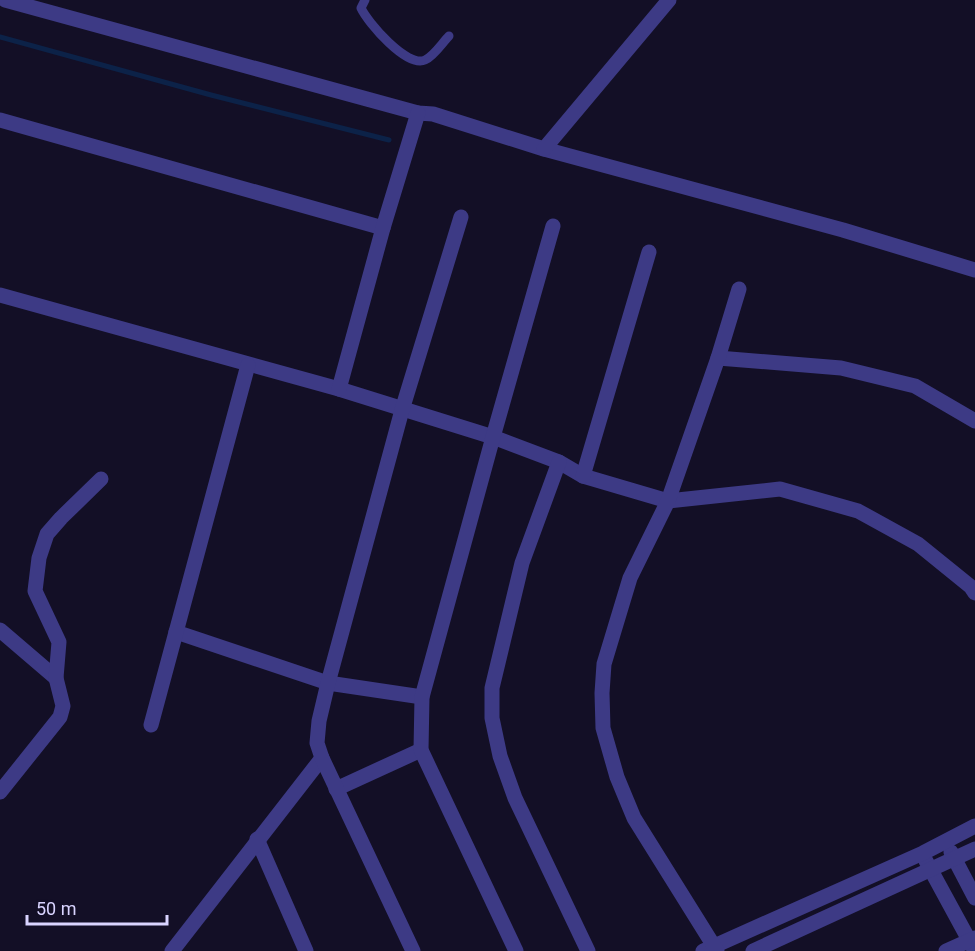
<svg xmlns="http://www.w3.org/2000/svg" width="975" height="951" font-family="Roboto,sans-serif">
<rect width="100%" height="100%" fill="#130f26"/>
<g fill="none" stroke-linecap="round" stroke-linejoin="round">
<polyline stroke="#0c2248" stroke-width="5" points="0,37 211,95 389,140"/>
<path stroke="#3d3a85" stroke-width="9" d="M365 0 361 8C368 23 407 68 425 60 434 56 442 43 449 36"/>
<g stroke="#3d3a85" stroke-width="15">
<polyline points="5,0 418,113 433,114 544,149 843,230 975,270"/>
<polyline points="0,120 383,228"/>
<polyline points="544,149 669,0"/>
<polyline points="0,295 339,389 493,437 559,462 583,476 668,501 780,489 858,511 918,544 971,587 975,593"/>
<polyline points="718,358 841,368 915,386 975,421"/>
<polyline points="339,389 383,228 418,113"/>
<polyline points="559,462 522,563 492,688 492,718 500,756 515,798 588,951"/>
<polyline points="583,476 649,252"/>
<polyline points="0,630 56,678"/>
<polyline points="176,632 328,683 422,697"/>
<polyline points="151,725 248,365"/>
<polyline points="336,789 421,750"/>
<polyline points="0,792 60,717 63,706 56,678 59,642 35,591 39,558 47,534 61,518 101,479"/>
<polyline points="257,839 306,951"/>
<polyline points="951,852 975,898"/>
<polyline points="926,861 975,951"/>
<polyline points="172,951 322,758"/>
<polyline points="413,951 322,758 317,743 319,721 328,683 402,410 461,217"/>
<polyline points="516,951 421,750 422,697 493,437 553,226"/>
<polyline points="703,951 923,853 975,826"/>
<polyline points="717,951 634,818 617,777 603,728 602,693 604,664 630,578 668,501 718,358 739,289"/>
<polyline points="753,951 975,849"/>
<polyline points="946,951 975,938"/>
</g>
</g>
<path d="M27 915v9h140v-9" fill="none" stroke="#d9d4ff" stroke-width="3"/>
<text x="36" y="915" font-size="18" fill="#d9d4ff" stroke="#130f26" stroke-width="4.5" paint-order="stroke">50 m</text>
</svg>
